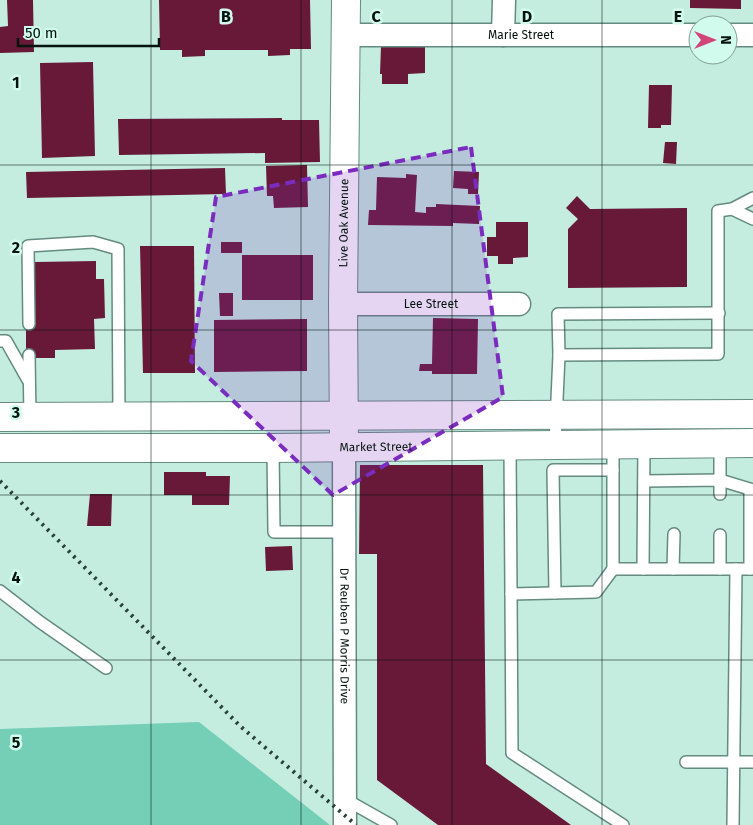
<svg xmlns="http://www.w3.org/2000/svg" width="753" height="825" font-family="'Fira Sans',sans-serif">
<rect width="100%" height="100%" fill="#c4ede0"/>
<polygon fill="#74cfb6" points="199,722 330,825 0,825 0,729"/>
<g fill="#681937">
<polygon points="7,0 33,0 34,52 0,53 0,27 8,26"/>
<polygon points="159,0 310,0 311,49 290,49 290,55 268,56 268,50 205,50 205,56 182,57 182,50 160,50"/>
<polygon points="690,0 741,0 741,9 690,8"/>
<polygon points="419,44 419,46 425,46 425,73 408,74 408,84 382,84 382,74 380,74 381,46"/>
<polygon points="93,62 95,156 42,158 40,63"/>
<polygon points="649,85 672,85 671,125 661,125 661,128 648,128"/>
<polygon points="282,118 282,120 319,120 320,162 265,163 265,153 119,155 118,119"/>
<polygon points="665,142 677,142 676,164 663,163"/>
<polygon points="307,165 308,207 274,208 273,196 267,196 266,166"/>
<polygon points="225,168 226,194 27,198 26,172"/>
<polygon points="454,171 479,172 478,194 468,194 468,189 453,188"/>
<polygon points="406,174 417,175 415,212 426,213 426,207 436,207 436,204 480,206 479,224 453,223 453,226 368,225 369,210 376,210 377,177 406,178"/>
<polygon points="577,196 590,209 687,208 687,287 568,288 568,229 578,219 566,208"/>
<polygon points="496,222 528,222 528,257 513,258 513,264 498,264 498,256 487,256 487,237 496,237"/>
<rect x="221" y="242" width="21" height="11"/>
<polygon points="140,246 194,246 195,373 143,373"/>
<rect x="242" y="255" width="71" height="45"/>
<polygon points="96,261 96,279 104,279 105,318 94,319 95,349 55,350 55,358 26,358 26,301 35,301 35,262"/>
<polygon points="219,293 233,293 233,316 220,316"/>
<polygon points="433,318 478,319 477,374 432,374 432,371 419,371 420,364 432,364"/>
<polygon points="307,319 307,371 214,372 214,320"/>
<polygon points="360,465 483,465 486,764 571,825 438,825 377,780 377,554 359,554"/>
<polygon points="164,472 206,472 206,476 230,476 229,505 192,505 192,495 164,495"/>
<polygon points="90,494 112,494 111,526 87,526"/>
<polygon points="292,546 293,570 266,571 265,547"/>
</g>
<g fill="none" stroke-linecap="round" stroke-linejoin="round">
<g stroke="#658b80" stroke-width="14">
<g id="service">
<polyline points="732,209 753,219"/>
<polyline points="29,324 28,246 93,242 118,249 119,417"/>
<polyline points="0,341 6,341 28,380"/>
<polyline points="29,355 30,417"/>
<polyline points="559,355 718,354 718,211 732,209 753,198"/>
<polyline points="720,443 720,494"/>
<polyline points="555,444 559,355 558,314 719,313"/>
<polyline points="613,444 613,569 736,569"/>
<polyline points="510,446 511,594 596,592 613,569"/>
<polyline points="273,448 274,532 344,532"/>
<polyline points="644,481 720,480 753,490"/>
<polyline points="750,490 750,569"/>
<polyline points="643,569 644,443"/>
<polyline points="673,569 674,534"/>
<polyline points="720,569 720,535"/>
<polyline points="0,591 40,622 106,668"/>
<polyline points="555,593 553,470 613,470"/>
<polyline points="511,594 512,753 623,825"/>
<polyline points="686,762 753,762"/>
<polyline points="343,798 391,825"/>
<polyline points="733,825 736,569 753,569"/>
</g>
</g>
<g stroke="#658b80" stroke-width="25">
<g id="minor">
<path id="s1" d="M345 35H698"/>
<polyline points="503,35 504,0"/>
<polyline points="728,35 753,35"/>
<path id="s2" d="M343 304H519"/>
<path id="s3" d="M344 447 345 825"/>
</g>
</g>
<g stroke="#658b80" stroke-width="30">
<g id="tertiary">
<path id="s4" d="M344 447 343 304 346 0"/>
</g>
</g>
<g stroke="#658b80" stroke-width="30">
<g id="secondary">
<polyline points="0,417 753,414"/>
<path id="s5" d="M0 448H273L753 443"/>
</g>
</g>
<use href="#service" stroke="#fff" stroke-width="11"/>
<use href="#minor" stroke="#fff" stroke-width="22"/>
<use href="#tertiary" stroke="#fff" stroke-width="28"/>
<use href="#secondary" stroke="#fff" stroke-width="28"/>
<polyline stroke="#2b3f39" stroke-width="4" stroke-dasharray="2.5 5" stroke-linecap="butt" points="0,481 240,726 356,825"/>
</g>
<path fill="#7b2cbf" fill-opacity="0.2" stroke="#7b2cbf" stroke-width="4" stroke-dasharray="10 6" stroke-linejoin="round" d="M471 147 503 397 333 495 191 361 216 197Z"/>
<path fill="none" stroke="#05130f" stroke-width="1" stroke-opacity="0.55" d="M151 0V825M301 0V825M452 0V825M602 0V825M0 165H753M0 330H753M0 495H753M0 660H753"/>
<g text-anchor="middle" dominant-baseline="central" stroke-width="5" stroke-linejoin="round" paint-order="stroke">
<g font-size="12" fill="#05130f" stroke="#d1fbed">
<text stroke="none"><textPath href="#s1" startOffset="176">Marie Street</textPath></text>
<text stroke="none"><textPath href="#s4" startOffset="224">Live Oak Avenue</textPath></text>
<text stroke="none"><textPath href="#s2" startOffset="88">Lee Street</textPath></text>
<text stroke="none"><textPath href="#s5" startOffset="376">Market Street</textPath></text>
<text stroke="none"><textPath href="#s3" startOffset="189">Dr Reuben P Morris Drive</textPath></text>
</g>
</g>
<g font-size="16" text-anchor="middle" font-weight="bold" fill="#05130f" stroke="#d1fbed" stroke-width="5" stroke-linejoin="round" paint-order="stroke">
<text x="226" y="22">B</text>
<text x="376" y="22">C</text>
<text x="527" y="22">D</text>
<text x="678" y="22">E</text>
<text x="16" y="88">1</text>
<text x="16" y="253">2</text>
<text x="16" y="418">3</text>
<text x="16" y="583">4</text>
<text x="16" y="748">5</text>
</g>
<g transform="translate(713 40) rotate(90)"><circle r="24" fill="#d1fbed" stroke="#7f9e94"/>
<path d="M0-4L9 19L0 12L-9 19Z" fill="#d14579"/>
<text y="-8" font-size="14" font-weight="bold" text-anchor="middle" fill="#05130f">N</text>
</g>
<path d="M18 38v8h141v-8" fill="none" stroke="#05130f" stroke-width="2.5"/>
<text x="25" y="38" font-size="15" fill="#05130f" stroke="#d1fbed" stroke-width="4" paint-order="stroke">50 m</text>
</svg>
